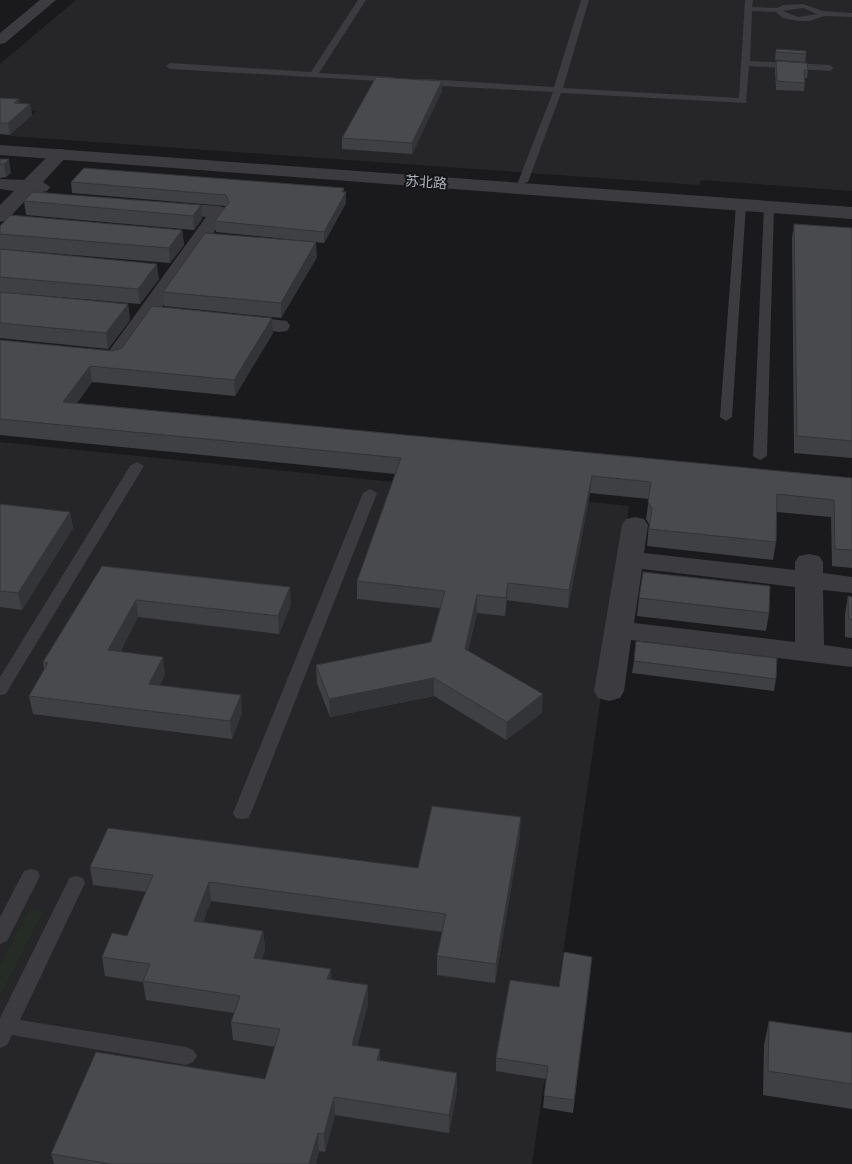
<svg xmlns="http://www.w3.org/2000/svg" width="852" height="1164" font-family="Ubuntu,'Noto Sans SC',sans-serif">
<rect width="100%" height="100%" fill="#1a1a1c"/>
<g fill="#262629">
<polygon points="76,0 852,0 852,191 701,180 699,185 10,136 36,111 0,108 0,64"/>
<polygon points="0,442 629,506 532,1164 0,1164"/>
</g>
<polygon fill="#252c25" points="30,909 43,911 0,996 0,966"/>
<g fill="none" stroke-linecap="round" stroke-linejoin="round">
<g fill="#3c3c40" fill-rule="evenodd">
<polygon points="358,0 366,0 319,73 393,77 397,80 396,82 170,69 166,66 170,63 311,72"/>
<path d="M581 0H589L563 88 739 98 745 0H753L752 7 777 8 784 5 803 4 823 11 852 13V17L824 16 810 21H798L783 18 776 12 752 11 750 61 830 65 834 68 830 71 749 66 746 103 561 93 528 182 519 184 518 182 553 92 424 85 420 82 424 79 554 87ZM803 8 817 14 798 17 783 11Z"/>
<polygon points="741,202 746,205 732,417 726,421 720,417 736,205"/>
<polygon points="769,204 774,207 767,456 760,460 753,456 764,207"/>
<polygon points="137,462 144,466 8,690 6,694 0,695 0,677 130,466"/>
<polygon points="370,489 377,493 251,813 248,818 242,819 236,818 233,813 363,493"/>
<polygon points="31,869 38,871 40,876 7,941 0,944 0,917 24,871"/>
<polygon points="76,876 83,878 85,883 20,1020 186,1047 193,1050 197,1056 193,1062 186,1065 12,1035 7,1045 0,1048 0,1018 67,883 69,878"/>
</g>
<g fill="#3c3c40" fill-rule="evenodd">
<polygon points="60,149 66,150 69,154 43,182 50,187 47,191 42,192 73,196 75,200 73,204 66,206 24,202 7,220 0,222 0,205 14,191 0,189 0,179 24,180 54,150"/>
<polygon points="166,202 219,206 226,208 228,212 123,363 115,365 81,361 78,356 81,351 89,349 109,351 206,217 159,212 157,208 159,204"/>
<polygon points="235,315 287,321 290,326 287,331 279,332 227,326 224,321 227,316"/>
<path d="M635 517 644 519 648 525 644 553 795 570V562L799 556 809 554 819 556 823 562V573L852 577V593L823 590 824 645 852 649V667L631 640 624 691 620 698 609 701 598 698 594 691 622 525 626 519ZM642 569 795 587V642L634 623Z"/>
</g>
<g fill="#3c3c40" fill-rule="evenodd">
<polygon points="40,0 56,0 5,43 0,44 0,33"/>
<polygon points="0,145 852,207 852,219 0,155"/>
</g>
</g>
<g fill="#3f4043">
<polygon points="776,49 806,54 805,62 775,60"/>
<polygon points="776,61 808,70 807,78 805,78 804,91 776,90 775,70"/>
<polygon points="442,91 412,154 342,149 342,138"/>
<polygon points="0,98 20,104 30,104 32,115 10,135 0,134"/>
<polygon points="0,159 11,173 6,177 0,178"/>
<polygon points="71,182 344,188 344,192 346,192 346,203 324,243 216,232 215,221 226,206 72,193"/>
<polygon points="24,201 201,205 202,219 194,230 26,215"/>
<polygon points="794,224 852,228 852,458 794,453 792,238"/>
<polygon points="0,226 182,230 184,245 170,263 0,249"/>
<polygon points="0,249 159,279 140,304 0,292"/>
<polygon points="317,257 281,318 164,306 163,292"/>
<polygon points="0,292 128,304 130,320 108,349 0,338"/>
<polygon points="273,333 235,396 92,382 77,403 852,478 852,568 832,566 831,517 777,512 776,542 773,560 647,546 649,524 646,519 649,499 590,493 568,608 507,600 505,616 477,613 468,651 542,713 506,740 434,696 330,717 317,683 316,665 431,642 440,608 357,599 357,581 395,474 0,435 0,340 113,351"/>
<polygon points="0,504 70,512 73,528 22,610 0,607"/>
<polygon points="102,566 291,604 279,634 138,617 120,652 165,674 160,685 242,713 232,739 33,714 29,696 44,669 43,662"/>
<polygon points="848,596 852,597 852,638 845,637 845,614"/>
<polygon points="639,598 769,613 766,631 637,616"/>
<polygon points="634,661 776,679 774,691 632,673"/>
<polygon points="520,835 495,983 437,975 437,956 442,932 211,901 203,922 263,931 265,949 262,959 331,969 331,980 368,1004 357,1046 380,1049 380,1061 457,1073 457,1091 449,1133 335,1115 325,1152 319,1151 316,1164 54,1164 51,1154 265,1079 275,1047 233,1040 231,1022 234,1013 146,1000 143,982 105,976 102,957 127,936 146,892 93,885 90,867 418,868"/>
<polygon points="591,969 573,1113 543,1108 546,1079 496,1071 496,1058 559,987"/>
<polygon points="769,1021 852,1033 852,1109 763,1095 764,1045"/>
</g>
<g fill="#333437">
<polygon points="442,81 442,91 412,154 412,143"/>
<polygon points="19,99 21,110 14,103"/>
<polygon points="30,104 32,115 10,135 8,123"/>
<polygon points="9,159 11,173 6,177 4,164"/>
<polygon points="344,188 344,195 346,192 346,203 324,243 324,232"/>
<polygon points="201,205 202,219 194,230 193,216"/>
<polygon points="182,230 184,245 170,263 169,248"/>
<polygon points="316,242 317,257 281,318 281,303"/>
<polygon points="157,264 159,279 140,304 138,289"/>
<polygon points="128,304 130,320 108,349 106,333"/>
<polygon points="272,318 273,333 235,396 234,380"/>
<polygon points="90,366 92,382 66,418 63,402"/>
<polygon points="592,476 590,493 568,608 569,590"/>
<polygon points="70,512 73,528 22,610 18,593"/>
<polygon points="508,583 507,600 505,616 506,598"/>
<polygon points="290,587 291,604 279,634 278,616"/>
<polygon points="477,595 477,613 464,667 465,649"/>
<polygon points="136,600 138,617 111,668 108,650"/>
<polygon points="163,657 165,674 152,702 149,684"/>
<polygon points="434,678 434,696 330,717 329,699"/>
<polygon points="543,694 542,713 506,740 507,722"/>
<polygon points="241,695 242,713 232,739 230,721"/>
<polygon points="521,817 520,835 495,983 496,964"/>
<polygon points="209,882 211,901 197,939 194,921"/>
<polygon points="263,931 265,949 256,976 254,958"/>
<polygon points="331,969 332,988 327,979"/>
<polygon points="368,985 368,1004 353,1063 352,1045"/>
<polygon points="380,1049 380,1068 377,1060"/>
<polygon points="457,1073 457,1091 449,1133 449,1115"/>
<polygon points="334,1097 335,1115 325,1152 324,1134"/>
<polygon points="318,1133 319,1151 316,1164 309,1164"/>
</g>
<g fill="#494a4e" stroke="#333437">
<polygon points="776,49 806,51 806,54 776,52"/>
<polygon points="776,61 807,63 808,70 804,70 805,83 777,81"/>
<polygon points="376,77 442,81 412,143 342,138"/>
<polygon points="0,98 19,99 14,103 30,104 8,123 0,123"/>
<polygon points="0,159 9,159 4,164 0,164"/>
<polygon points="84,168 344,188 342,192 346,192 324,232 215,221 229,202 226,195 71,182"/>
<polygon points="33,192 201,205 193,216 24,201"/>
<polygon points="10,215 182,230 169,248 0,234 0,226"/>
<polygon points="794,224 852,228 852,441 797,436"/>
<polygon points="205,233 316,242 281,303 163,292"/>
<polygon points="0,249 157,264 138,289 0,277"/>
<polygon points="0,292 128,304 106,333 0,323"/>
<polygon points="152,306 272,318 234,380 90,366 63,402 852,478 852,550 835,549 834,500 777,494 776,542 649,529 652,508 648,502 651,482 592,476 569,590 508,583 506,598 477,595 465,649 543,694 507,722 434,678 329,699 316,665 431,642 445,591 357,581 401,458 0,419 0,340 113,351 122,348"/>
<polygon points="0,504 70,512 18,593 0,591"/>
<polygon points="102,566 290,587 278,616 136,600 108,650 163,657 149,684 241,695 230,721 29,696 48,663 43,662"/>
<polygon points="643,572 770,586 769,613 639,598"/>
<polygon points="848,596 852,597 852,620 849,619"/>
<polygon points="636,641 777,658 776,679 634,661"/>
<polygon points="432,806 521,817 496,964 437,956 446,914 209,882 194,921 263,931 254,958 331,969 327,979 368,985 352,1045 380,1049 377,1060 457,1073 449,1115 334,1097 324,1134 318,1133 309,1164 111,1164 51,1154 96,1052 265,1079 280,1029 231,1022 240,996 143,981 150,964 102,957 112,933 127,936 153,875 90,867 108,828 418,868"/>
<polygon points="564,952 592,957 574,1100 544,1096 548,1066 496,1058 510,980 559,987"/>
<polygon points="769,1021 852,1033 852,1084 768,1071"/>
</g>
<g text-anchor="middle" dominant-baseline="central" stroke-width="4" stroke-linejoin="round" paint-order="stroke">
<g font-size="14" fill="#aeb2ba" stroke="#151517">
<text transform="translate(426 182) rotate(4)">苏北路</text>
</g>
</g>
</svg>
